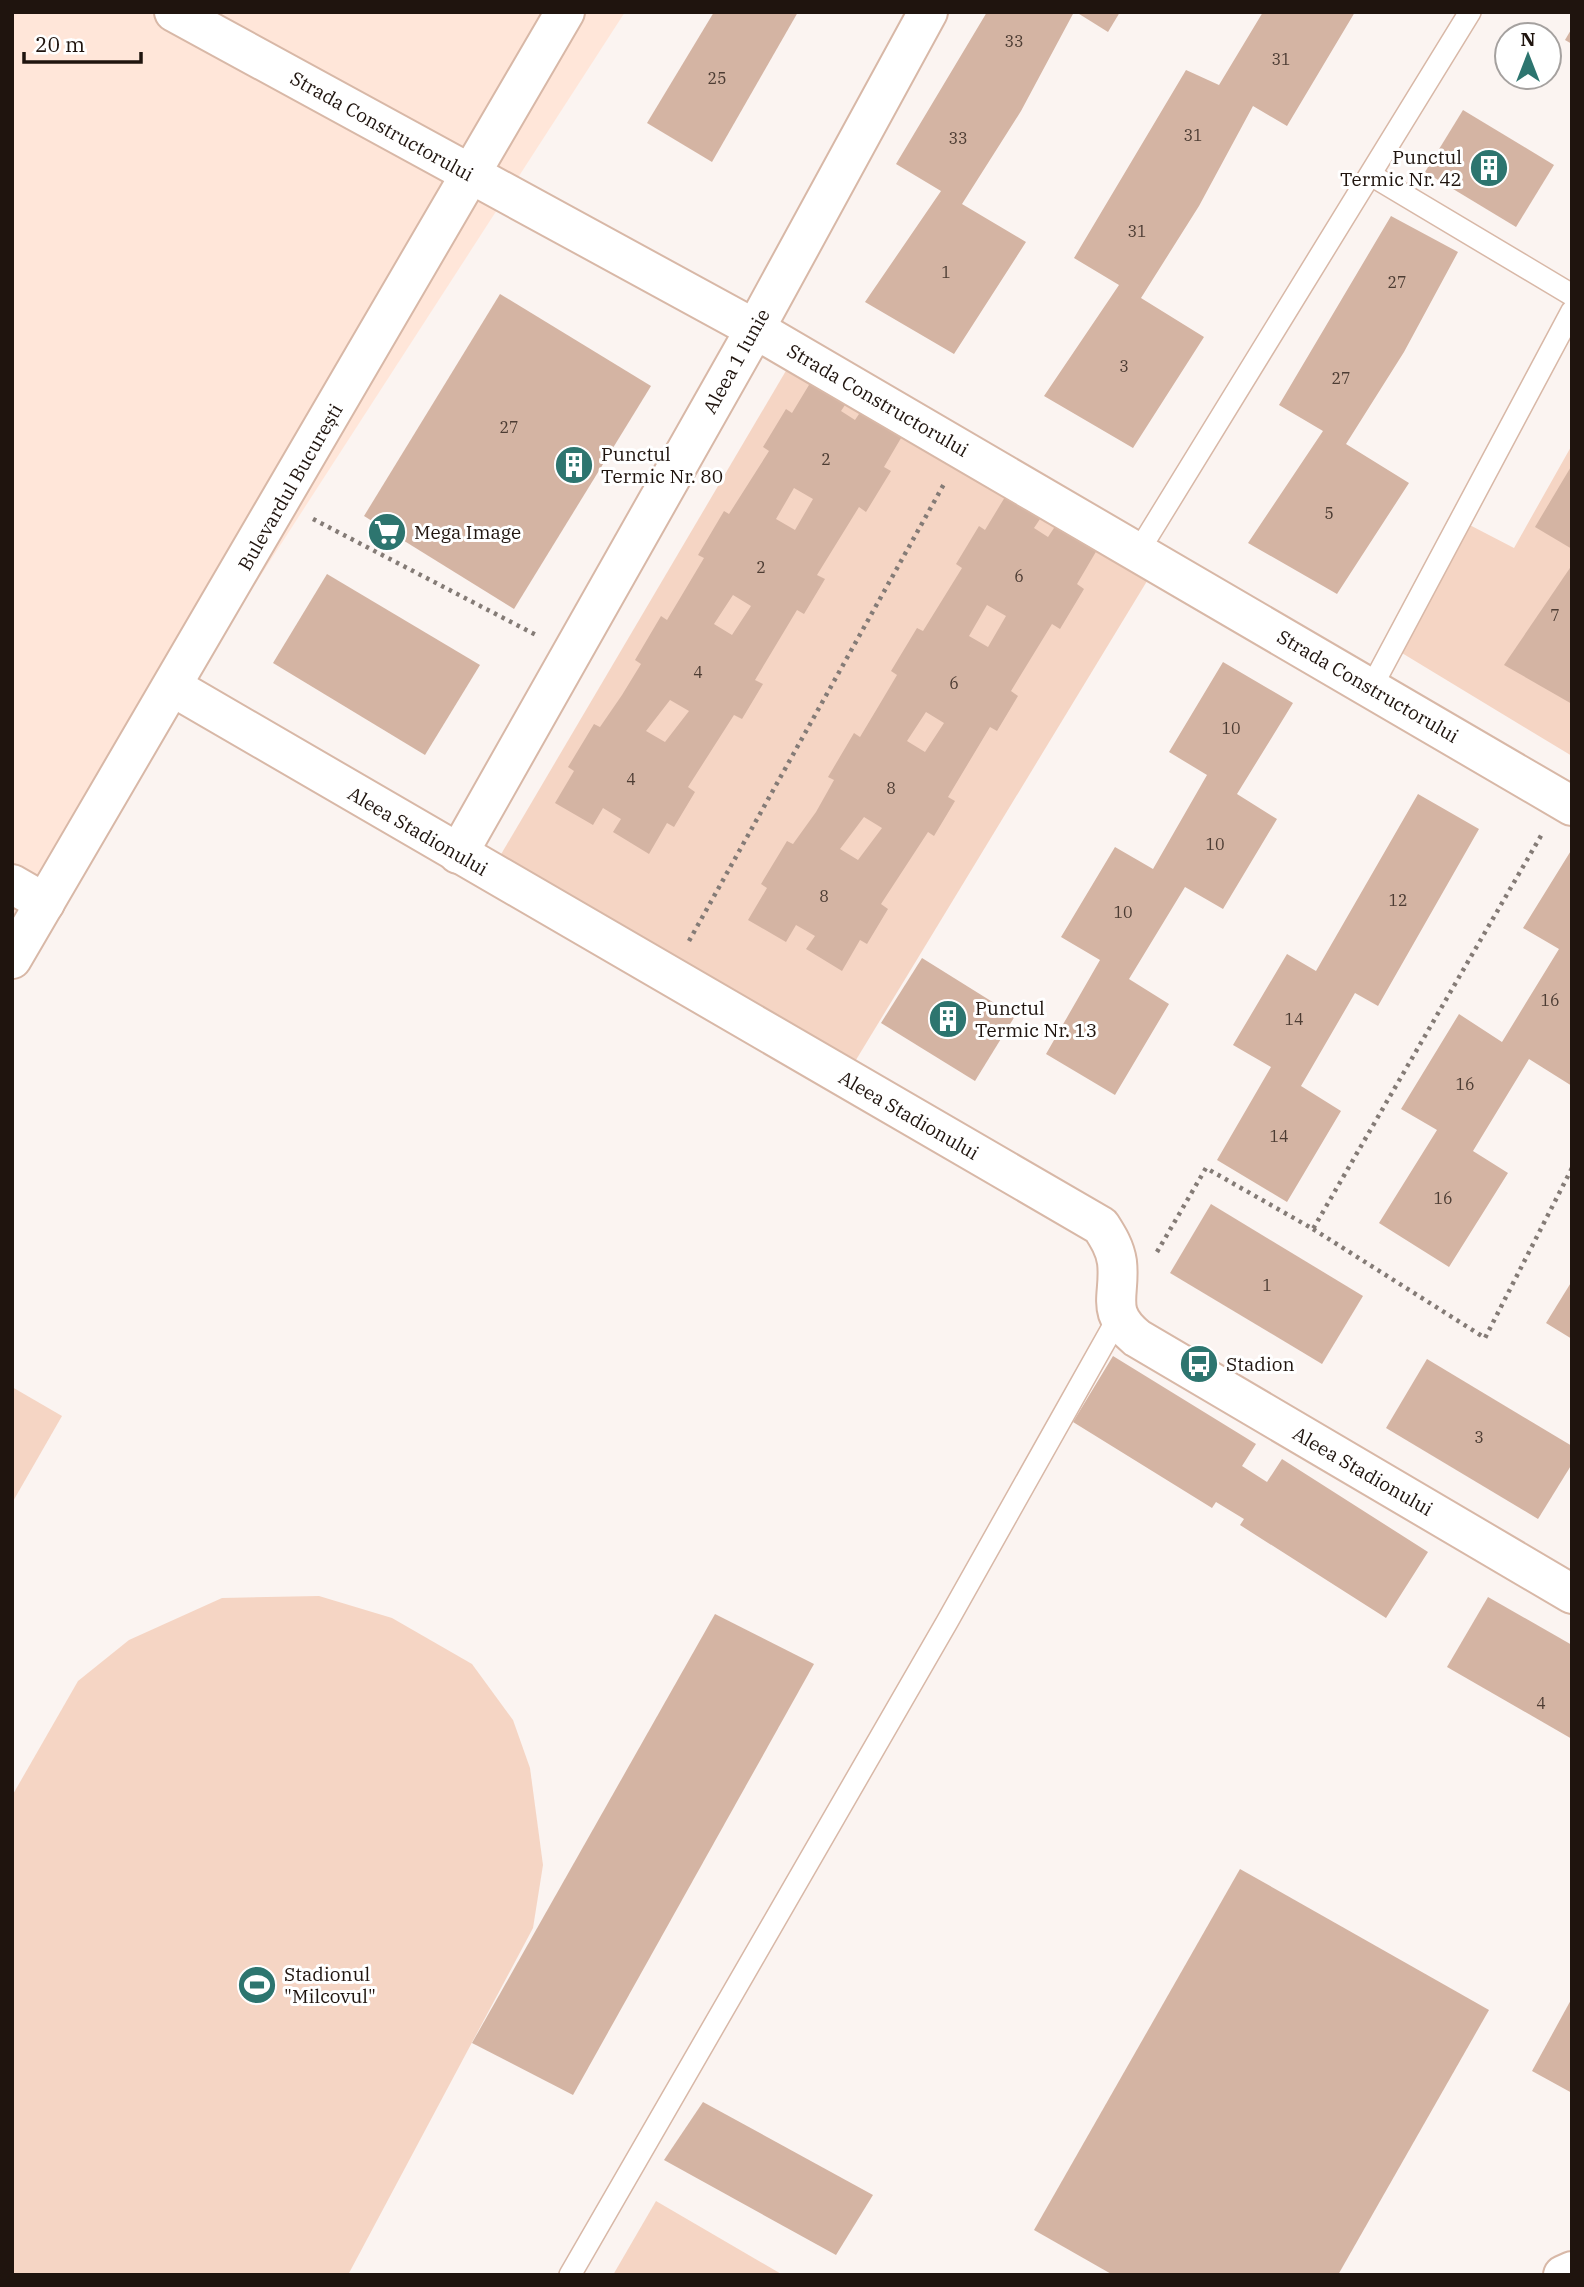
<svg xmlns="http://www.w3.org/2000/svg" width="1584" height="2287" font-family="'IBM Plex Serif',serif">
<rect width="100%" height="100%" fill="#fbf4f1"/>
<polygon fill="#ffe6d9" points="12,12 625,12 12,960"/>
<g fill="#f5d5c4">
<polygon points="797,352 1158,563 845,1078 490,873"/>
<polygon points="1572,445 1572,756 1392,647 1460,520 1514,548"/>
<polygon points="12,1387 62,1416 12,1503"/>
<polygon points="319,1596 392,1618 472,1664 513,1720 530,1768 543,1865 533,1928 348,2275 12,2275 12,1796 78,1681 129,1640 222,1598"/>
<polygon points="656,2201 783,2275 613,2275"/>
</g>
<g fill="#d4b4a3" fill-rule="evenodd">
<polygon points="714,12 798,12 712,162 647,123"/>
<polygon points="987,12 1074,12 1021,111 962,204 1026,242 954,354 865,302 941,191 896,164"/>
<polygon points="1076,12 1120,12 1108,32"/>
<polygon points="1263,12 1355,12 1287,126 1253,106 1199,206 1141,298 1204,337 1133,448 1044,396 1119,285 1074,258 1186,70 1219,85"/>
<polygon points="1572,28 1572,44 1565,40"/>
<polygon points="1463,110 1554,165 1516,227 1425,172"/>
<polygon points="1391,216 1458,252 1404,352 1346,444 1409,483 1337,594 1248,543 1323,431 1279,405"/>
<polygon points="500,294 651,386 514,609 364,516"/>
<path d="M812 380 847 402 841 411 855 420 863 408 904 433 884 467 891 471 866 512 859 507 817 575 825 579 804 614 797 610 755 680 763 684 742 719 734 715 688 787 695 792 674 827 667 823 649 854 613 832 621 819 603 808 593 825 555 803 574 771 568 767 594 724 600 727 622 695 641 664 635 660 661 616 667 620 704 558 698 555 724 511 729 514 769 451 763 447 786 409 792 413ZM794 488 813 499 795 530 776 519ZM733 595 751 606 732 635 714 624ZM670 700 689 711 665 742 646 731Z"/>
<polygon points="1572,465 1572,549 1535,527"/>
<path d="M1005 497 1040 519 1034 528 1048 537 1056 525 1097 550 1077 584 1084 589 1060 629 1052 624 1011 691 1018 696 997 731 990 727 948 797 955 801 934 836 928 832 881 904 888 909 867 944 860 940 842 971 806 949 815 936 796 925 786 942 748 920 767 888 761 884 787 841 793 844 816 812 834 780 828 777 854 733 860 737 878 707 897 675 891 671 917 628 923 631 962 568 956 564 979 526 985 530ZM987 605 1006 616 988 647 969 636ZM926 712 944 723 925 752 907 741ZM864 817 882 828 858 860 840 849Z"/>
<polygon points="1572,565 1572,704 1504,665"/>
<polygon points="327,574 480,665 425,755 273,663"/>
<polygon points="1223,662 1293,703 1237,794 1277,819 1223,909 1185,887 1129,979 1169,1004 1115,1095 1046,1054 1100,960 1061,937 1115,847 1153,869 1207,775 1169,752"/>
<polygon points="1418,794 1479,829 1378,1006 1355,993 1301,1086 1341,1111 1287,1202 1217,1160 1271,1067 1233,1045 1287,954 1316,971"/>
<polygon points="1572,849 1572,1086 1529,1059 1473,1151 1508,1173 1449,1267 1379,1223 1437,1130 1401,1109 1459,1014 1502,1042 1559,949 1523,928"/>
<polygon points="922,958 1015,1016 975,1081 881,1023"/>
<polygon points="1211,1204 1363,1296 1322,1364 1170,1273"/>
<polygon points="1572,1281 1572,1339 1546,1323"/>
<polygon points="1113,1356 1256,1444 1242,1466 1267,1482 1282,1459 1428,1552 1386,1618 1240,1525 1244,1519 1216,1502 1212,1508 1073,1422"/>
<polygon points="1427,1359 1572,1446 1572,1464 1538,1519 1386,1428"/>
<polygon points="1488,1597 1572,1645 1572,1739 1447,1667"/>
<polygon points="715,1614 814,1664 573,2095 472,2043"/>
<polygon points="1240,1869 1489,2010 1338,2275 1113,2275 1034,2230"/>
<polygon points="1572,1998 1572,2093 1532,2071"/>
<polygon points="703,2102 873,2195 836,2255 664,2160"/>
</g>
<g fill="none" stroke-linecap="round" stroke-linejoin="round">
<g stroke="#d8b8a7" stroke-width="24">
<g id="lane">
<polyline points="1371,175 1572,295"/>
<polyline points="1138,552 1470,12"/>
<polyline points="1371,688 1572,311"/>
<polyline points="570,2275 947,1622 1118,1318"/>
</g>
</g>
<g stroke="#d8b8a7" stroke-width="42">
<g id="street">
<polyline points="174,12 755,329 1572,806"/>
<path d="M173 687 1101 1226C1108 1237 1115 1248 1117 1262 1121 1296 1104 1311 1137 1338L1572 1594"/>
<polyline points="458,854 755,329 928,12"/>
<polyline points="12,884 45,903"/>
<polyline points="1563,2275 1572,2271"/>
</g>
</g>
<g stroke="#d8b8a7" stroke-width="42">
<polyline id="primary" points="12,959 565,12"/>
</g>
<g stroke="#847b76" stroke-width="4.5" stroke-dasharray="3.5 5" stroke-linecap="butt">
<polyline points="313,519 538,636"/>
<polyline points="689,941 944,484"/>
<polyline points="1313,1229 1485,1338 1572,1168"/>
<polyline points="1157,1252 1206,1168 1313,1229 1542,834"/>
</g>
<use href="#lane" stroke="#fff" stroke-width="21"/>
<use href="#street" stroke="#fff" stroke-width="38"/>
<use href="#primary" stroke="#fff" stroke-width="38"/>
</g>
<defs>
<g id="building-disc" transform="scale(2.0125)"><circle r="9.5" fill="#2d756f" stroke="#fff"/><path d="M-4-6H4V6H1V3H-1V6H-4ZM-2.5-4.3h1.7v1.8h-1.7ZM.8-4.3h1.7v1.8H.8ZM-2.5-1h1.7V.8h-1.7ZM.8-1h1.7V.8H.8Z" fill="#fff"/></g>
<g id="supermarket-disc" transform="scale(2.0125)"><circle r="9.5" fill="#2d756f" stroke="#fff"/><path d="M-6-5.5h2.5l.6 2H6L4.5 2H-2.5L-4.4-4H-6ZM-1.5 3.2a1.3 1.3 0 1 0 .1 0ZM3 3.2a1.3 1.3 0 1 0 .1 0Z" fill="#fff"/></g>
<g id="bus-disc" transform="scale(2.0125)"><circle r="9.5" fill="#2d756f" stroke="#fff"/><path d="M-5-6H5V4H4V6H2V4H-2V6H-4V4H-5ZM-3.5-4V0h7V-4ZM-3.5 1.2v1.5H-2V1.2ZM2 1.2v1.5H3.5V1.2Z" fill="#fff"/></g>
<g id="stadium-disc" transform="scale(2.0125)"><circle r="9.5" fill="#2d756f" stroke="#fff"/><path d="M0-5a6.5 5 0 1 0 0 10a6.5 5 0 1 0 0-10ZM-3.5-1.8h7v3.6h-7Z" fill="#fff"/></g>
</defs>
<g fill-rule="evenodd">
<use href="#building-disc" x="1489" y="168"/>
<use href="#building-disc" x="574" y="465"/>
<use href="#supermarket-disc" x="387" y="532"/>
<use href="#building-disc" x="948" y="1019"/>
<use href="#bus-disc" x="1199" y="1364"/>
<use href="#stadium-disc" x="257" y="1985"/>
</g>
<g text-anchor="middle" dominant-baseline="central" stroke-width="6" stroke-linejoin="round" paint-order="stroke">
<g font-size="16" fill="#4c3c33">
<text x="1014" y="41">33</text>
<text x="1281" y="59">31</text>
<text x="717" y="78">25</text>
<text x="1193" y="135">31</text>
<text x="958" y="138">33</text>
<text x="1137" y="231">31</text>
<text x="946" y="272">1</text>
<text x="1397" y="282">27</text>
<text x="1124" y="366">3</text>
<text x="1341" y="378">27</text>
<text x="509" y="427">27</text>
<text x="826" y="459">2</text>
<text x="1329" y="513">5</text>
<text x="761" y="567">2</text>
<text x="1019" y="576">6</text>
<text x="1555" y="615">7</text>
<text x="698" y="672">4</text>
<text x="954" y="683">6</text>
<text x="1231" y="728">10</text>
<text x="631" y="779">4</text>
<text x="891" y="788">8</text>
<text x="1215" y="844">10</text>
<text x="824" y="896">8</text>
<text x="1398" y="900">12</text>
<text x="1123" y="912">10</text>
<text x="1550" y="1000">16</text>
<text x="1294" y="1019">14</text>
<text x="1465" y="1084">16</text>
<text x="1279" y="1136">14</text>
<text x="1443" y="1198">16</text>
<text x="1267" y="1285">1</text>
<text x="1479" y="1437">3</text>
<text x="1541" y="1703">4</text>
</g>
<g font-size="19" fill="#1f140e" stroke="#fff">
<text transform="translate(382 126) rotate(29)">Strada Constructorului</text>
<text transform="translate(736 361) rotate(-61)">Aleea 1 Iunie</text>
<text transform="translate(878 400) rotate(30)">Strada Constructorului</text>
<text transform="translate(290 487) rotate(-60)">Bulevardul București</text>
<text transform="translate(1368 686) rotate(30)">Strada Constructorului</text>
<text transform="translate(418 831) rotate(30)">Aleea Stadionului</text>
<text transform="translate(909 1115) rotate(30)">Aleea Stadionului</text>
<text transform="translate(1363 1471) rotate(30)">Aleea Stadionului</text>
</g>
<g font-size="19" fill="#1f140e" stroke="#fff" text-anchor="start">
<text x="1462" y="157" text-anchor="end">Punctul<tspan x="1462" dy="22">Termic Nr. 42</tspan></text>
<text x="601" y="454">Punctul<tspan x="601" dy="22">Termic Nr. 80</tspan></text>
<text x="414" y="532">Mega Image</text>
<text x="975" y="1008">Punctul<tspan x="975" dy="22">Termic Nr. 13</tspan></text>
<text x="1226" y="1364">Stadion</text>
<text x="284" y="1974">Stadionul<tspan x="284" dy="22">"Milcovul"</tspan></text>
</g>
</g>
<rect width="1584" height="2287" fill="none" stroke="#1f140e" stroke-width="28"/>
<g transform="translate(1528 56)"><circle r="33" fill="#ffffff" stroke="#a5a19f" stroke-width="2"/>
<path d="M0-5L12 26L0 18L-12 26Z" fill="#2d756f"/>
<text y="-10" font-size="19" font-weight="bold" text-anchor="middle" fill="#1f140e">N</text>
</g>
<path d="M24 52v10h117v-10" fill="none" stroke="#1f140e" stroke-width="3.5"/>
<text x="35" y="52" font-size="21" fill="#1f140e" stroke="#ffffff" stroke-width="5" paint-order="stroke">20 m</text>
</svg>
